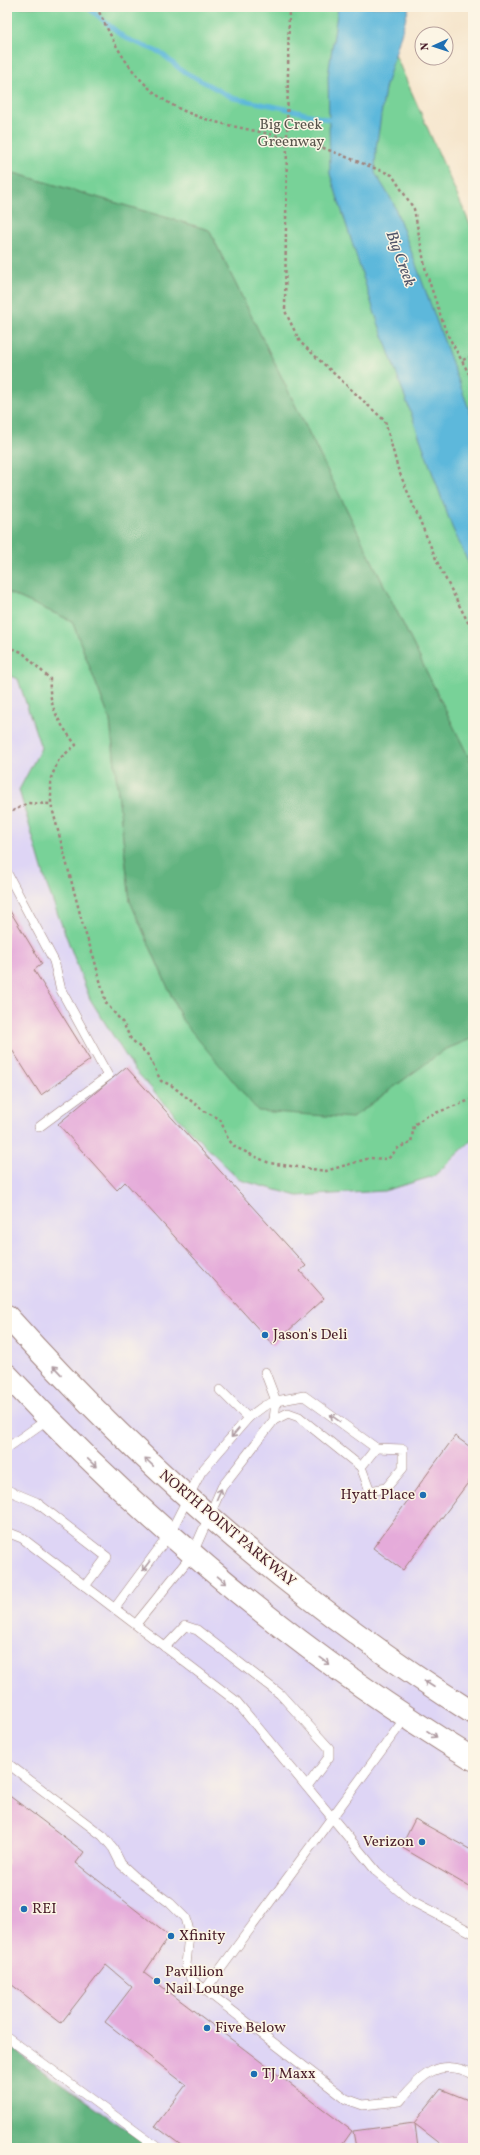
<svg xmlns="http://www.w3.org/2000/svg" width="480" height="2155" font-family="Vollkorn,serif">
<rect width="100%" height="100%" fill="#fcf5e5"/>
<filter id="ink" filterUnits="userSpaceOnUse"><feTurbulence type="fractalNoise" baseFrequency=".025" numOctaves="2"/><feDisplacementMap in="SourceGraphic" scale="8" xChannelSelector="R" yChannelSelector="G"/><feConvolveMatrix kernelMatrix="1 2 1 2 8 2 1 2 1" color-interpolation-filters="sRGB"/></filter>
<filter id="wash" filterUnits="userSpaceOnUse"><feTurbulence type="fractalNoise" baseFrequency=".012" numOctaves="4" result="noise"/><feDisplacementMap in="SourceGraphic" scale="16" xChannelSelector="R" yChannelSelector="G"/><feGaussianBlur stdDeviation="0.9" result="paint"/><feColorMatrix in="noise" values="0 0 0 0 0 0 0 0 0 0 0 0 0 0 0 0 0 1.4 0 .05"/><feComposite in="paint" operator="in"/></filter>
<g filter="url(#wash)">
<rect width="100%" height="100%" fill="#f6e6cd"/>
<polygon fill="#ded5f5" points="7,675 18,679 41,748 19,790 47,886 134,1069 473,1092 473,2148 7,2148"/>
<g fill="#78d298" stroke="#617862">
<polygon points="7,7 374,7 473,231 473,766 209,230 7,171"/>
<polygon points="7,592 72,621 110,720 130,901 182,1020 352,1118 444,1050 473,1038 473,1139 434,1176 384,1191 298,1196 240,1180 186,1127 134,1069 90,999 47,886 19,790 41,748 18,679 7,675"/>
</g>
<g fill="#62b480" stroke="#566a56">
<polygon points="7,171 209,230 473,766 473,1038 444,1050 352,1118 258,1111 182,1020 130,901 110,720 72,621 7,592"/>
<polygon points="7,2045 152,2148 7,2148"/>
</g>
<polygon fill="#5db8db" stroke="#546c83" points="338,7 409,7 385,89 376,149 375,173 393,202 473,420 473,573 452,527 375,314 330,174 328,76"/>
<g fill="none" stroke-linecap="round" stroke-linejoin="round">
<polyline stroke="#5db8db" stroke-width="4.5" points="87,7 125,38 161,53 181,70 233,98 283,108 334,121"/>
</g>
<g id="blocks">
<g fill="#e5abda">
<polygon points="7,906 42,964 34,970 90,1060 41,1095 7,1042"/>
<polygon points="126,1067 306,1266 300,1271 324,1298 273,1345 125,1182 117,1190 58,1124"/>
<polygon points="455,1436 473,1449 473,1476 403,1570 373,1548"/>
<polygon points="7,1794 84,1852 76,1863 169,1936 144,1973 352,2131 340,2148 185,2148 155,2126 186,2085 105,2022 132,1987 106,1965 61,2023 7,1981"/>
<polygon points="415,1819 473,1851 473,1889 401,1847"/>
<polygon points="441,2089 473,2102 473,2148 446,2148 415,2124 418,2148 356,2148 353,2131 414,2123"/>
</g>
</g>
</g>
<g filter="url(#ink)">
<use href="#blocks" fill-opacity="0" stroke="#a0827c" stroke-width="1"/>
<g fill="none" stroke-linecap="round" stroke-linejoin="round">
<g stroke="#a0827c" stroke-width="10">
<g id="lane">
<polyline points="7,873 54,961 61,990 108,1076 39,1127"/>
<polyline points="220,1390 248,1418"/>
<polyline points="7,1448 48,1419"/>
<polyline points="361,1467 370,1491 386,1488 403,1468 403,1449 376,1448"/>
<polyline points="7,1490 36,1502 107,1557 85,1586"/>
<polyline points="7,1532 22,1538 236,1701 377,1872 410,1900 473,1933"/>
<polyline points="115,1608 169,1535 201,1472 249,1417 264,1406 276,1401 304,1396 376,1448 361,1467 299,1417 288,1413 274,1420"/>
<polyline points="136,1624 192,1555 222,1487 274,1420 276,1401 265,1372"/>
<polyline points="165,1647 185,1626 197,1630 280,1694 329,1748 329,1757 308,1785"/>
<path d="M7 1763 103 1836 113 1848 121 1864 134 1876 170 1903 185 1918 189 1934 186 1965 191 1979 346 2099 363 2105 400 2101C421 2075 439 2057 473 2074"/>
<polyline points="205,1990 406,1717"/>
<polyline points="7,2037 158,2148"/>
</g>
</g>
<g stroke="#a0827c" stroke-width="24">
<g id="secondary">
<path d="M7 1316C144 1469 299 1603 473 1713"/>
<path d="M7 1375C145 1523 300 1654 473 1759"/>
</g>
</g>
<g stroke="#a0827c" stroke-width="2.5" stroke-dasharray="3 3" stroke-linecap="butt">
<path d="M96 7C104 20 109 34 117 47 160 121 212 120 287 138L285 311 300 342 385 421 398 469 439 566 473 632"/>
<polyline points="289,7 287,138 321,147 392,175 414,209 426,272 446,332 473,381"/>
<polyline points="463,360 473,355"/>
<path d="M7 647 22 652 50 679C48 707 60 724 76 745L59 759 51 778V804L84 929 94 958 106 1003 123 1023 131 1039 148 1055 161 1081 171 1085 204 1111 220 1119 228 1139 235 1147 269 1163 326 1171 370 1158 388 1159 399 1147 411 1143 414 1125 425 1117 473 1099"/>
<polyline points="7,814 28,803 51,804"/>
</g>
<use href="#lane" stroke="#fff" stroke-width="9"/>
<use href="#secondary" stroke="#fff" stroke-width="22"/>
</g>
<defs><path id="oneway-shaft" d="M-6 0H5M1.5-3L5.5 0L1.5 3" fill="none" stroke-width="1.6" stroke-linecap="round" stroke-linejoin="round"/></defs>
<g stroke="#ae9aa0">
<use href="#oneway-shaft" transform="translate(57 1370) rotate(-133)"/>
<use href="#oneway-shaft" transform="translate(335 1418) rotate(-144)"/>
<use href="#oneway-shaft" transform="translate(235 1433) rotate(131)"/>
<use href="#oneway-shaft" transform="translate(149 1462) rotate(-136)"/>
<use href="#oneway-shaft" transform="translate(92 1463) rotate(44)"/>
<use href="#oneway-shaft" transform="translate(219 1494) rotate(-66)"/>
<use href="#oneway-shaft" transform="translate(146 1566) rotate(127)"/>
<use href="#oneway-shaft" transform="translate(222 1580) rotate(40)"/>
<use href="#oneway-shaft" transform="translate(325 1661) rotate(36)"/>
<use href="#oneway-shaft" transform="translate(429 1684) rotate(-147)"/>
<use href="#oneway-shaft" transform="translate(432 1734) rotate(33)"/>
</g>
</g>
<g fill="#1f6fb2" stroke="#fcf5e5" stroke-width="1.5">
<circle cx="265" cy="1335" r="4"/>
<circle cx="423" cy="1495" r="4"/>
<circle cx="422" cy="1842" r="4"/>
<circle cx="24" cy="1909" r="4"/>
<circle cx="171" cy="1936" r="4"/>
<circle cx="157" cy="1981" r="4"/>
<circle cx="207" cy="2028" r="4"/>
<circle cx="254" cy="2074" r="4"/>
</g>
<g text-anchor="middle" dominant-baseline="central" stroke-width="3" stroke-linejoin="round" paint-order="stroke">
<g font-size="15" fill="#58554c" stroke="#fcf5e5">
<text x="291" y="125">Big Creek<tspan x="291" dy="17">Greenway</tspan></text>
</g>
<g font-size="15" fill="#4a1f2b" stroke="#fcf5e5" text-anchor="start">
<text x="273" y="1335">Jason's Deli</text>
<text x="415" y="1495" text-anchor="end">Hyatt Place</text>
<text x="414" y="1842" text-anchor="end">Verizon</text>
<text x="32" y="1909">REI</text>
<text x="179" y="1936">Xfinity</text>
<text x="165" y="1972">Pavillion<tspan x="165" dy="17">Nail Lounge</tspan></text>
<text x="215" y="2028">Five Below</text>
<text x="262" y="2074">TJ Maxx</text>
</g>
<g font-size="15" fill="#4a1f2b" stroke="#fcf5e5">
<text transform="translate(227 1529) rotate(40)">NORTH POINT PARKWAY</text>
</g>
<g font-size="16" font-style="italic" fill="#515569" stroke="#fcf5e5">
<text transform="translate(400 259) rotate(70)">Big Creek</text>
</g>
</g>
<rect width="480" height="2155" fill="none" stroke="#fcf5e5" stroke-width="24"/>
<g transform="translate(434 46) rotate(267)"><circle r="19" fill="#fcf5e5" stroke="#b59f9b"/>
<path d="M0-3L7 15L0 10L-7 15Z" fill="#1f6fb2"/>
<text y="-6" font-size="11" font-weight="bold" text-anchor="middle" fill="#4a1f2b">N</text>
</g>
</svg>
